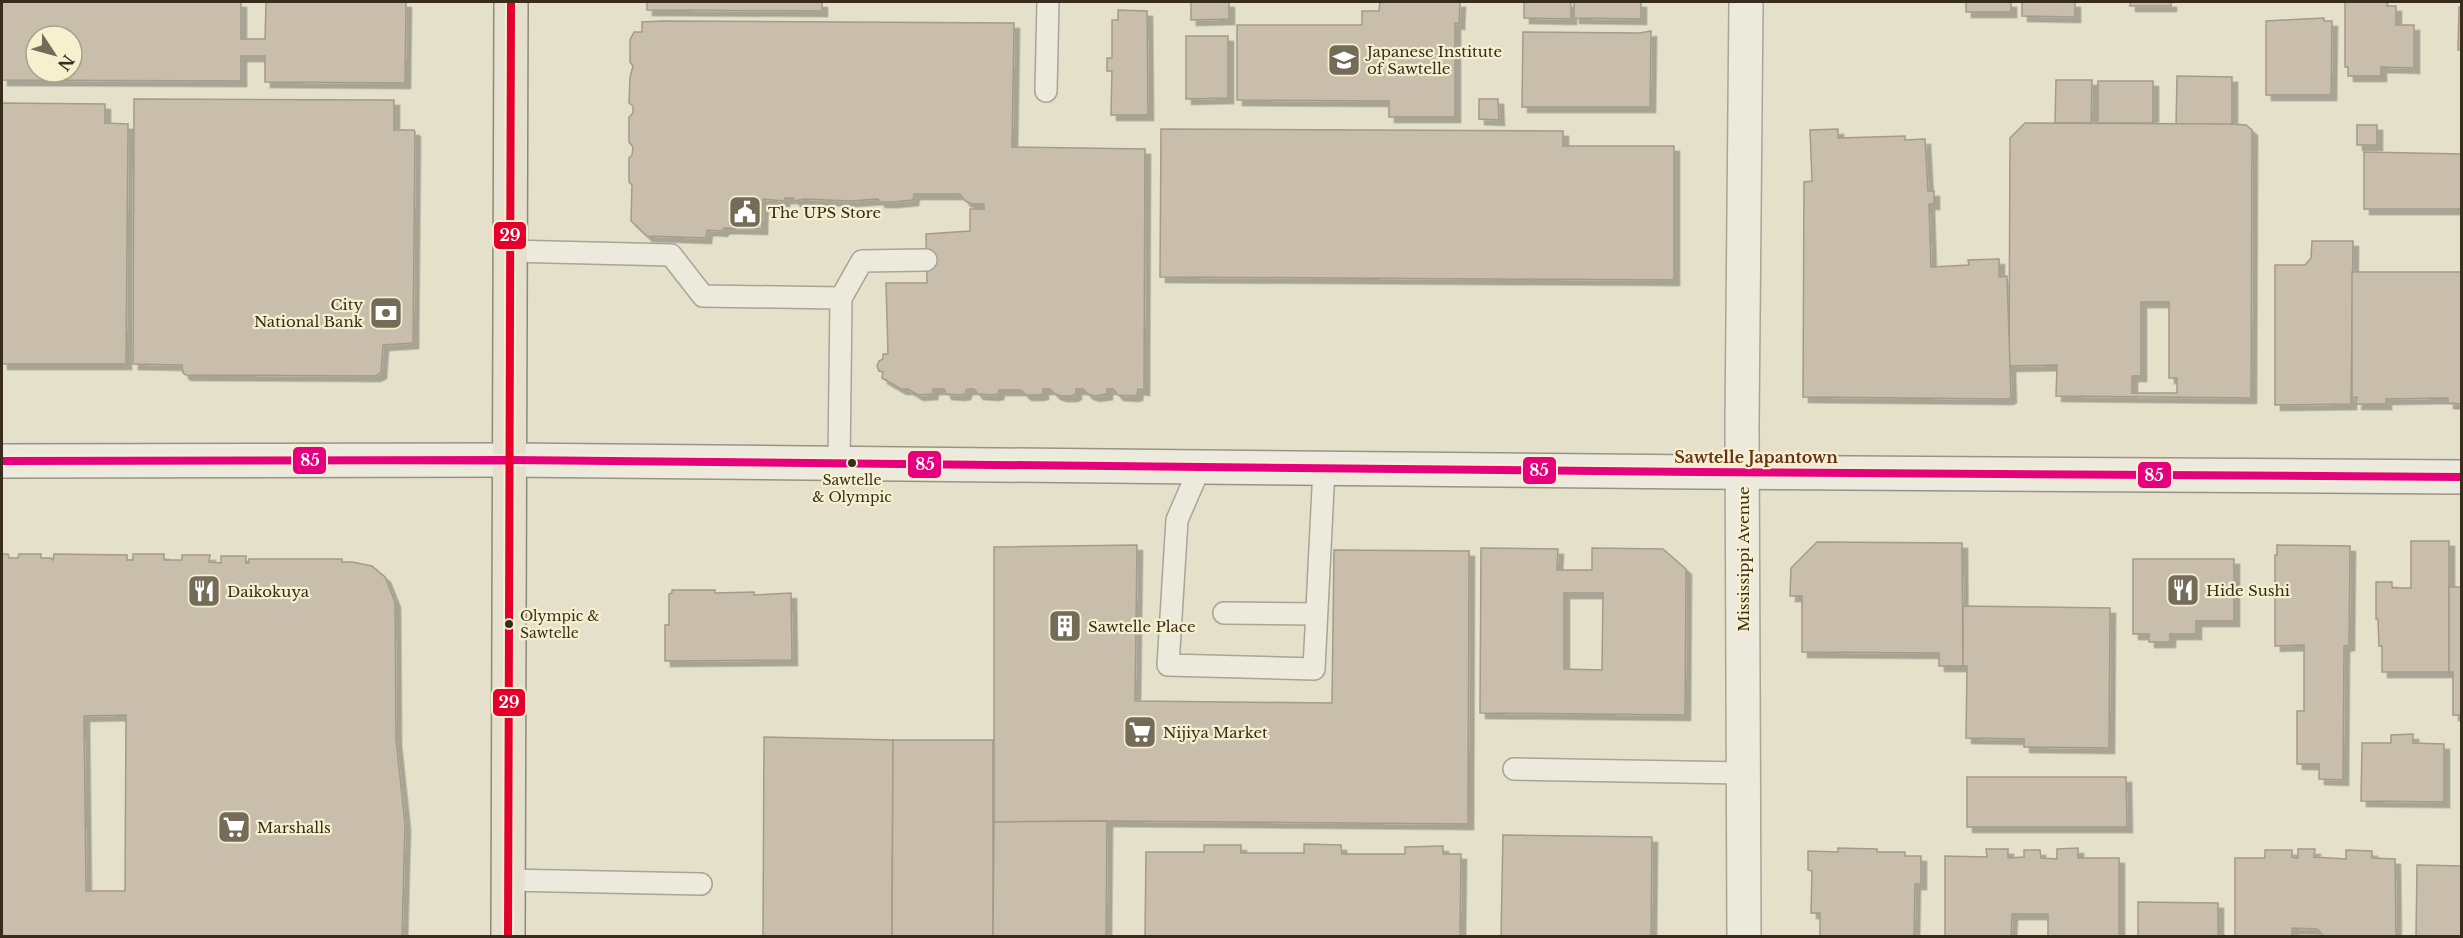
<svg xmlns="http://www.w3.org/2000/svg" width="2463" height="938" font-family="'Libre Baskerville',serif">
<defs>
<filter id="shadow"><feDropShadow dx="5.5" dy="5.5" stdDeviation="0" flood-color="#0004"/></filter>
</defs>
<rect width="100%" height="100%" fill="#e4e0ca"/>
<g fill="#c8beab" stroke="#a49b8a" stroke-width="1.5" fill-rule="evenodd" filter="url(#shadow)">
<path d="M2 2H241V39H265L266 2H406L405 83 265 82V56H241V81L2 80ZM36 36H72V72H36Z"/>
<polygon points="647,2 822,2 822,11 647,10"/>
<polygon points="1191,2 1229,2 1229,19 1191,20"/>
<polygon points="1380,2 1460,2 1459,24 1455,23 1455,117 1389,117 1389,101 1237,100 1237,25 1362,25 1362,11 1379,11"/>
<polygon points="1524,2 1571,2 1571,19 1524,18"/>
<polygon points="1574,2 1641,2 1641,19 1574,18"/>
<rect x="1966" y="2" width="45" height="10"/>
<polygon points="2022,2 2075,2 2075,17 2022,16"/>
<rect x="2130" y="2" width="41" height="4"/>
<polygon points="2345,2 2388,2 2387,6 2396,6 2396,25 2414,25 2414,68 2381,67 2381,76 2348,76 2348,67 2345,67"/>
<polygon points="2459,7 2462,7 2462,50 2458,50"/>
<polygon points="1118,10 1147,11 1148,115 1111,115 1112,71 1107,71 1107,58 1112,58 1112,20 1118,20"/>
<polygon points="2324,18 2324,21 2332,21 2331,95 2266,95 2266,21"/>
<polygon points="663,21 1014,23 1012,147 1145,149 1144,390 1138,389 1137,395 1133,396 1118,395 1113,389 1107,389 1107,394 1095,396 1088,394 1083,389 1076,389 1076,394 1072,396 1061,396 1055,394 1050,389 1043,389 1043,394 1038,395 1026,395 1021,390 999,390 998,394 993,395 978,394 974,389 967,389 965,394 960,395 946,394 944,389 933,389 932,394 918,395 908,389 901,389 882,378 883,372 879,371 877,366 879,361 883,359 883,354 888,354 886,283 927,283 926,234 970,231 970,209 984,209 984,204 973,204 965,201 960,194 914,194 913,200 893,202 880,202 878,199 850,201 804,199 795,201 793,198 785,198 784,201 763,199 762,229 724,228 722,231 707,230 706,238 647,236 631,221 632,185 629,182 629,158 632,155 633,147 629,142 629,117 633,113 633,106 629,103 630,77 633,66 630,62 630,40 634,32 642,32 642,22"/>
<polygon points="1651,31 1650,107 1522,107 1523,32 1640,33"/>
<polygon points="1186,36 1228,36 1228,98 1186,99"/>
<polygon points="2177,76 2232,77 2232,124 2176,125"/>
<polygon points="2056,80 2092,80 2091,123 2055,123"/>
<rect x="2098" y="81" width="55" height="42"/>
<polygon points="134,99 394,100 394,130 414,130 415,132 413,343 383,345 381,373 375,376 186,375 183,373 182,365 133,364"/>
<polygon points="1479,99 1498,99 1499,120 1479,119"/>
<polygon points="2,103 105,104 105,123 128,124 126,364 2,364"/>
<path d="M2025 123 2232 124 2246 125 2252 130 2251 398 2056 396 2057 365 2009 366 2010 138ZM2141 302H2169V378H2177V393H2132V376H2141Z"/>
<rect x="2357" y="125" width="20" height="20"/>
<polygon points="1161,129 1563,131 1563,146 1674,146 1674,280 1160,277"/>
<polygon points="1838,129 1838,138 1905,136 1905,140 1925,139 1928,191 1934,191 1934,204 1929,204 1931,267 1969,265 1968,260 1999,259 1999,277 2007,276 2011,397 2008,399 1803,397 1804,182 1812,181 1810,130"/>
<polygon points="2364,152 2462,154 2461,209 2364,209"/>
<polygon points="2312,241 2353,241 2351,404 2275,405 2275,265 2305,265 2311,258"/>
<polygon points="2352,272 2462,272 2462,404 2448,403 2448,398 2386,399 2386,404 2356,404 2357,397 2352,398"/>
<polygon points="2411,541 2449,541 2449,672 2382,672 2382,646 2379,646 2378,619 2376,619 2376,582 2392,582 2392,588 2411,588"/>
<polygon points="1817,542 1962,543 1963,666 1939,666 1939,653 1802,652 1802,596 1790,596 1791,568"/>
<polygon points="1137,545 1135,701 1332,703 1334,550 1469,551 1468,824 1107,821 994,822 994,547"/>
<polygon points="2277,545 2350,546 2349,645 2344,646 2343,780 2319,779 2319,764 2297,764 2297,711 2304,711 2304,645 2275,646 2275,555 2277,555"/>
<path d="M1481 548 1558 549 1557 570H1592V548L1663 549 1686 569 1685 715 1480 713ZM1564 593H1603L1602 670 1564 669Z"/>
<path d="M2 554H8L9 558H18L19 554H41V558H51L53 560 54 554 127 555V560H133V554H164V560H182V555H210L209 562 221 563V556H246V563H249V559H342V562H352L372 566 385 577 395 602 396 740 405 824 402 936H2ZM126 715 125 891H86L84 716Z"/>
<polygon points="2133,559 2234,559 2234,621 2196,621 2196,634 2170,634 2170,642 2149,642 2149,634 2133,634"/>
<polygon points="2449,587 2462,587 2462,715 2453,715 2453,672 2449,672"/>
<polygon points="672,590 715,590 715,593 754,592 754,595 791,593 792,660 665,661 665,625 669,625 669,594 672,593"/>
<polygon points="1963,606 2110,608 2109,748 2024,747 2024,739 1966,738 1967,666 1963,666"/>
<polygon points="2413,734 2413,743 2444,744 2444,802 2361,801 2362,743 2391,743 2391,735"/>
<polygon points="764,737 893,740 892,936 763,936"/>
<polygon points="893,740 993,740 993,936 892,936"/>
<polygon points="1967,777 2126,777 2127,827 1967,827"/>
<polygon points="1107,821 1106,936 993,936 994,822"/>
<polygon points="1503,835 1652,837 1651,936 1501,936"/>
<polygon points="1304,844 1341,845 1342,854 1405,854 1405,847 1443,846 1443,854 1461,854 1460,936 1145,936 1146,852 1204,852 1204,845 1241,845 1241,853 1304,853"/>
<polygon points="1838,848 1877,849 1877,852 1905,852 1905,856 1921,856 1921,884 1915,884 1914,936 1820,936 1820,913 1811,913 1812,871 1808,870 1808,851 1838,852"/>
<polygon points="2078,848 2078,858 2119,858 2119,936 2048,936 2048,914 2012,914 2011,936 1945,936 1945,856 1987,857 1986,849 2008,849 2008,858 2024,857 2024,850 2040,850 2041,858 2057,859 2057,849"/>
<polygon points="2298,849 2315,849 2314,857 2346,859 2346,850 2372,851 2372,858 2395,859 2396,936 2324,936 2317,929 2292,928 2292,936 2235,936 2235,858 2265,858 2265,850 2292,850 2292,857 2298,858"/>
<polygon points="2417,865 2462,866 2462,936 2416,936"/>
<polygon points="2138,902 2218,903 2218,936 2138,936"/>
</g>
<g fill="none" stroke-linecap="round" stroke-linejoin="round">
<g stroke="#a9a494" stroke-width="24">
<g id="lane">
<polyline points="1046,91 1048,2"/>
<polyline points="510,251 671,255 703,296 841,298 839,463"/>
<polyline points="841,298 862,261 926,260"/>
<polyline points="1200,467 1177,520 1168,665 1314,669 1324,468"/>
<polyline points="1224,613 1316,614"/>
<polyline points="1514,769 1742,773"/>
<polyline points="508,880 701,884"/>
</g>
</g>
<g stroke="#a9a494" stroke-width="36">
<polyline id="street" points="1744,936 1742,425 1746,2"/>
</g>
<g stroke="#989384" stroke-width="36">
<polyline id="secondary" points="2,461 510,460 1696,472 2462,477"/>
</g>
<g stroke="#8e897b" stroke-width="36">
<polyline id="primary" points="508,936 511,2"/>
</g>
<use href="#lane" stroke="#ece9dd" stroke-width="21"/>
<use href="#street" stroke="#ece9dd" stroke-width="33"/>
<use href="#secondary" stroke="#ece9dd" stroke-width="33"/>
<use href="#primary" stroke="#e4e0cd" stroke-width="33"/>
<g stroke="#f6f0cf" stroke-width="12">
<polyline id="bus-1" points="2,461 510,460 1696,472 2462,477"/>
</g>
<g stroke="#f6f0cf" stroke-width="12">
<polyline id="bus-2" points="508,936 511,2"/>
</g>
<use href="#bus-1" stroke="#e5007d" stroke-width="8"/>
<use href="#bus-2" stroke="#e4002b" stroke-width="8"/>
</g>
<defs>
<g id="school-square" transform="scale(1.725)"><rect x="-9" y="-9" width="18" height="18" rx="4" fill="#746c59" stroke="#f6f0cf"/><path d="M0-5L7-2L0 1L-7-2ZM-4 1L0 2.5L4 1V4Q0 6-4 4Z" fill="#fff"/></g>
<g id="civic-square" transform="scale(1.725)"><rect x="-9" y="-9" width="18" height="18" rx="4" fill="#746c59" stroke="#f6f0cf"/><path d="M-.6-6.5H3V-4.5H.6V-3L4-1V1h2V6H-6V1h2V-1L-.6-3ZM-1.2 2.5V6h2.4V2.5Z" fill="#fff"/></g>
<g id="bank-square" transform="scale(1.725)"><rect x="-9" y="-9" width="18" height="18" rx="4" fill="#746c59" stroke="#f6f0cf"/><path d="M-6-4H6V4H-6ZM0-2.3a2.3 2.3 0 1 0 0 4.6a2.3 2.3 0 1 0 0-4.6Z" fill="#fff"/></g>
<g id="restaurant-square" transform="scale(1.725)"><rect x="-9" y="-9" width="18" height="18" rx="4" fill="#746c59" stroke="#f6f0cf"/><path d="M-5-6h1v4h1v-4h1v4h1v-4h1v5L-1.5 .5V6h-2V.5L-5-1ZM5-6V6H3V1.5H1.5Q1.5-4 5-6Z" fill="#fff"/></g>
<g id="building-square" transform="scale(1.725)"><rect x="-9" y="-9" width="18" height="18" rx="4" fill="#746c59" stroke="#f6f0cf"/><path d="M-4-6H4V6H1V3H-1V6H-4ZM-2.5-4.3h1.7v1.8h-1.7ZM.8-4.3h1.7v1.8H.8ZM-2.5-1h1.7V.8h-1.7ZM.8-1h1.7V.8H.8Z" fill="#fff"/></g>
<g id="supermarket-square" transform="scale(1.725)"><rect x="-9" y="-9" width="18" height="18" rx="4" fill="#746c59" stroke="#f6f0cf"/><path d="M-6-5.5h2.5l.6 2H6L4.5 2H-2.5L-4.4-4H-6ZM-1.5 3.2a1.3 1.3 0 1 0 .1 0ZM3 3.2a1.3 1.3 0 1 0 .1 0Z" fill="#fff"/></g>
</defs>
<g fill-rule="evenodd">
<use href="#school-square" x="1344" y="60"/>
<use href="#civic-square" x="745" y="212"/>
<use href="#bank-square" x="386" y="313"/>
<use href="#restaurant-square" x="2183" y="590"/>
<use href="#restaurant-square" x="204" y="591"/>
<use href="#building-square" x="1065" y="626"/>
<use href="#supermarket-square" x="1140" y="732"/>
<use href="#supermarket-square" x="234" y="827"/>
</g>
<g fill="#382d1c" stroke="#f6f0cf" stroke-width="2">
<circle cx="852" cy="463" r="5"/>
<circle cx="509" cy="624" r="5"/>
</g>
<g text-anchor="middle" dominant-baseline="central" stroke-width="4.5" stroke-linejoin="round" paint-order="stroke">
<g font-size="14" fill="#382d1c" stroke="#f6f0cf">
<text x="852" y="480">Sawtelle<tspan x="852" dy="17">&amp; Olympic</tspan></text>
<text x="520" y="616" text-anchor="start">Olympic &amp;<tspan x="520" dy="17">Sawtelle</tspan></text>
</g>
<g font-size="15" fill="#382d1c" stroke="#f6f0cf" text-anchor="start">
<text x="1367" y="51">Japanese Institute<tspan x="1367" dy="17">of Sawtelle</tspan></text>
<text x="768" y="212">The UPS Store</text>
<text x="363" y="304" text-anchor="end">City<tspan x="363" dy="17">National Bank</tspan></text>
<text x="2206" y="590">Hide Sushi</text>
<text x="227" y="591">Daikokuya</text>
<text x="1088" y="626">Sawtelle Place</text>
<text x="1163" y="732">Nijiya Market</text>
<text x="257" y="827">Marshalls</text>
</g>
<g font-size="15" fill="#382d1c" stroke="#f6f0cf">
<text transform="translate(1743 559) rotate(-90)">Mississippi Avenue</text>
</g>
<g font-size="16" font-weight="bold" fill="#66331a" stroke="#f6f0cf">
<text x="1756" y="457">Sawtelle Japantown</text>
</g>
</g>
<g stroke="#f6f0cf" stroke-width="2">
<rect x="493" y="221" width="34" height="29" rx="6" fill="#e4002b"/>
<rect x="292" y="446" width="35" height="29" rx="6" fill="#e5007d"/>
<rect x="907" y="450" width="35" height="29" rx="6" fill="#e5007d"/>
<rect x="1522" y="456" width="35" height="29" rx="6" fill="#e5007d"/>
<rect x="2137" y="461" width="35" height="28" rx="6" fill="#e5007d"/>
<rect x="492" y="688" width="34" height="29" rx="6" fill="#e4002b"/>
</g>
<g font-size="16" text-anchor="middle" font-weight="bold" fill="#fff">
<text x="510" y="241">29</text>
<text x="310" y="466">85</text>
<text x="925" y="470">85</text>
<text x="1539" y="476">85</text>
<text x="2154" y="481">85</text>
<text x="509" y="708">29</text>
</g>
<rect width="2463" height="938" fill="none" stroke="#382d1c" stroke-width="6"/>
<g transform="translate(54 54) rotate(126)"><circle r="28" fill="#f6f0cf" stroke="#aaa287" stroke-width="1.5"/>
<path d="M0-4.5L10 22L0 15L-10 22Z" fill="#746c59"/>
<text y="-9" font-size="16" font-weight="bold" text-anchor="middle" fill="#382d1c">N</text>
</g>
</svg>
